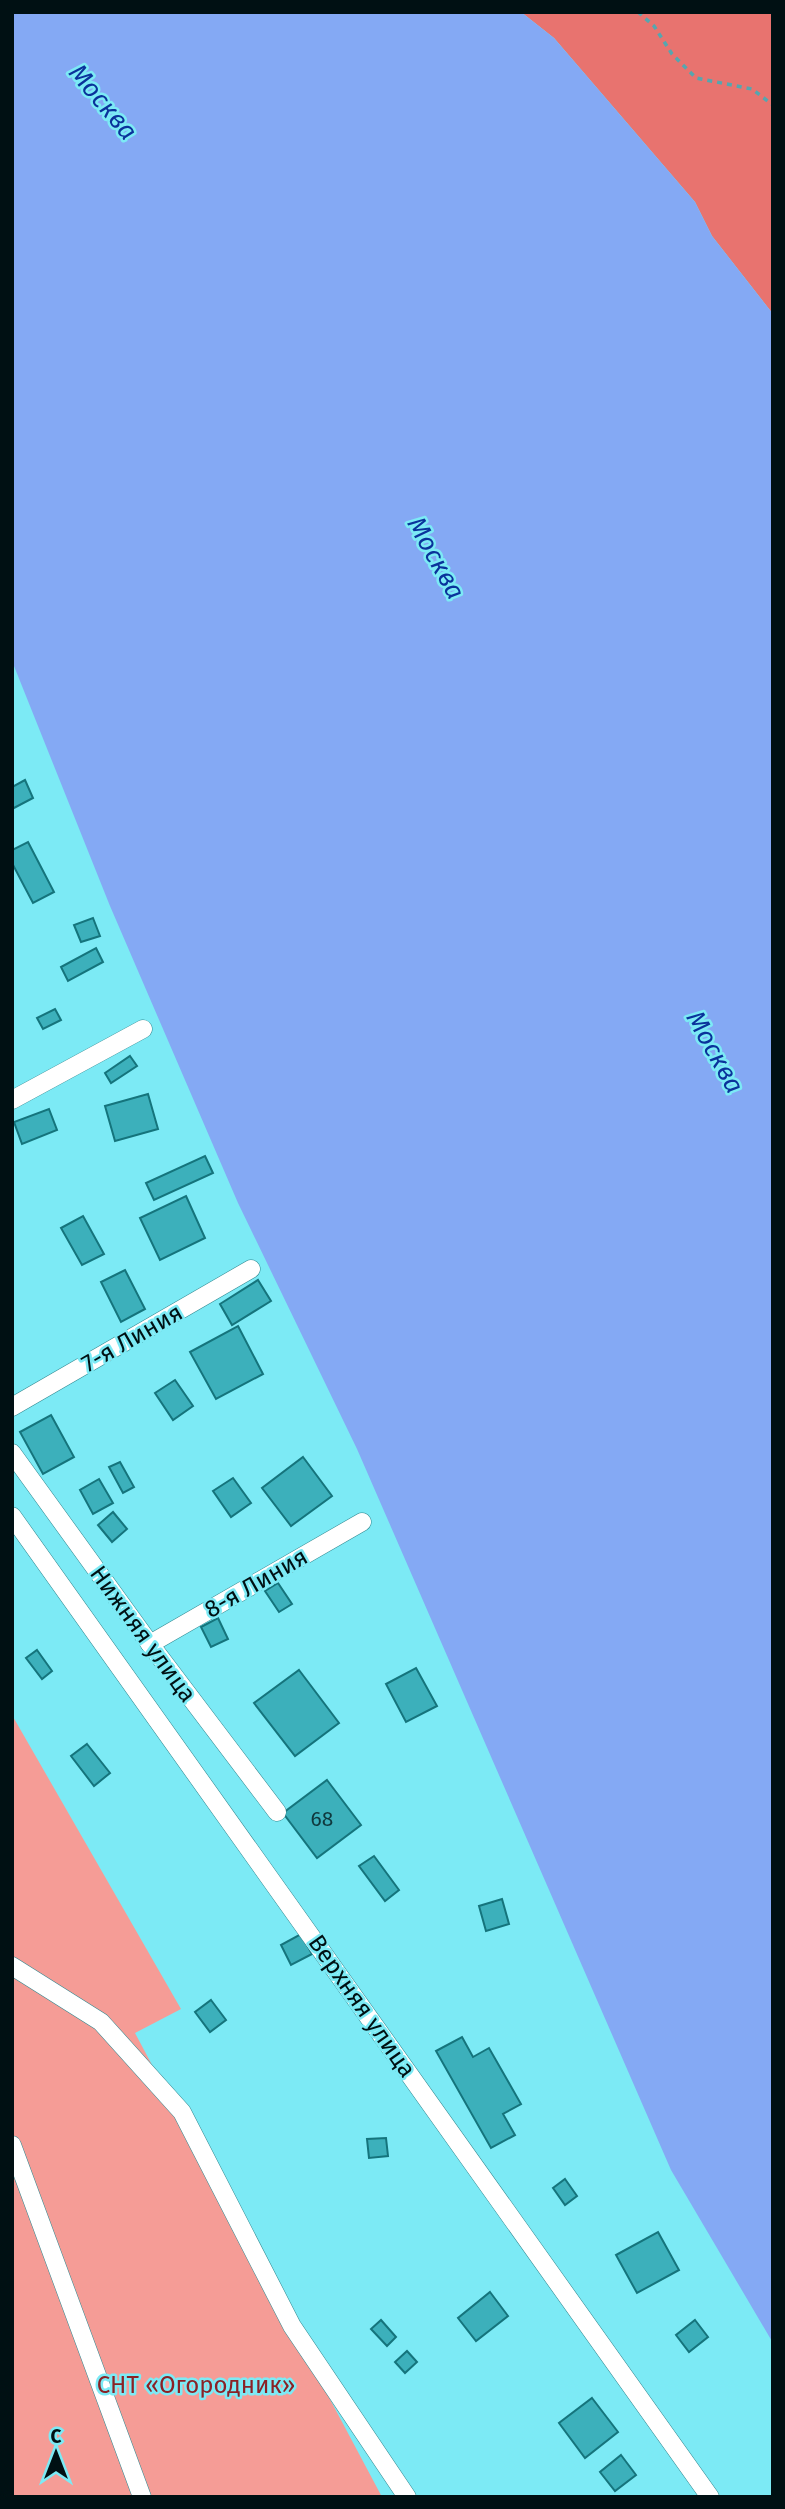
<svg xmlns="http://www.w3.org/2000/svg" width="785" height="2509" font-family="'Fira Sans',sans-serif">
<rect width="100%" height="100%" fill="#7ceaf5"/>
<polygon fill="#f59c96" points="12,1715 181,2009 135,2033 382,2497 12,2497"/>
<polygon fill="#e8736f" points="521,12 773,12 773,314 712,236 695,202 554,38"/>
<polygon fill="#84a9f4" points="12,12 521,12 554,38 695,202 712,236 773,314 773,2343 671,2170 357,1449 238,1203 110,906 12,661"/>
<g fill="#3cb0bb" stroke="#15747c" stroke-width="2">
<polygon points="25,780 33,798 12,809 12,787"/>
<polygon points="28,842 54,892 33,903 12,863 12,850"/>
<polygon points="93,918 100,936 81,942 74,925"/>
<polygon points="96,948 103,962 68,981 61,967"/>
<polygon points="55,1009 61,1020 43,1029 37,1018"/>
<polygon points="130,1056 137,1066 111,1083 105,1073"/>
<polygon points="148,1094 158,1129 115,1141 105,1106"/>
<polygon points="49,1109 57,1130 22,1144 14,1122"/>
<polygon points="205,1156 213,1173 154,1200 146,1183"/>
<polygon points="186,1196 205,1238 160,1260 140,1218"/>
<polygon points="83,1216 104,1254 82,1265 61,1228"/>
<polygon points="125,1270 145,1309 121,1322 101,1282"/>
<polygon points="258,1280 271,1301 232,1325 220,1304"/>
<polygon points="238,1326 263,1374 216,1399 190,1352"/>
<polygon points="175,1380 193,1406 173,1420 155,1393"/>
<polygon points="51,1415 74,1457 43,1474 20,1432"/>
<polygon points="303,1457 332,1496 291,1526 262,1488"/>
<polygon points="120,1462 134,1487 123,1493 109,1467"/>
<polygon points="233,1478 251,1503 231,1517 213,1491"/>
<polygon points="99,1479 113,1503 93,1514 80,1490"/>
<polygon points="113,1512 127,1529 112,1542 98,1525"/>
<polygon points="278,1583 292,1604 279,1612 265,1591"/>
<polygon points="218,1618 228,1639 211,1647 201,1627"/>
<polygon points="37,1650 52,1671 42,1679 26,1658"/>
<polygon points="416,1668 437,1706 406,1722 386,1684"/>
<polygon points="299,1670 339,1723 295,1756 254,1703"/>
<polygon points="87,1744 110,1773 94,1786 71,1756"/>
<polygon points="327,1780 361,1825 317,1858 283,1813"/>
<polygon points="374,1856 399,1890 385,1901 359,1866"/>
<polygon points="502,1899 509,1924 486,1931 479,1906"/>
<polygon points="301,1934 312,1954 291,1965 281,1945"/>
<polygon points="211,2000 226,2020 210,2032 195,2012"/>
<polygon points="462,2037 473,2057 489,2048 521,2104 503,2114 515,2135 491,2148 436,2051"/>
<polygon points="386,2138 388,2156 369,2158 367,2139"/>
<polygon points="565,2179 577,2196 565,2205 553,2188"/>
<polygon points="658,2232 679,2270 637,2293 616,2255"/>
<polygon points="490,2292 508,2316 476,2341 458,2318"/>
<polygon points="381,2320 396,2337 387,2346 371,2329"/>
<polygon points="695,2320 708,2337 689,2352 676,2335"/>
<polygon points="407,2351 417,2362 405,2373 395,2362"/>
<polygon points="592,2398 618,2432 585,2458 559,2423"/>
<polygon points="621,2455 636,2475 615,2491 600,2472"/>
</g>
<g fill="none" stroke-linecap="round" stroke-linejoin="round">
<g stroke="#30878f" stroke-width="19">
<g id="minor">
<polyline points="12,1100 143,1029"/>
<polyline points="12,1407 251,1269"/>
<polyline points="12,1453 150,1644 277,1812"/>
<polyline points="12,1516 710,2497"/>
<polyline points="150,1644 362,1522"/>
<polyline points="12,1966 101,2022 182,2112 292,2326 407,2497"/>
<polyline points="12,2145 142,2497"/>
</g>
</g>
<polyline stroke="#56a6af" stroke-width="3.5" stroke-dasharray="5 5" stroke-linecap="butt" points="638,12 654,26 672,54 696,78 752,89 773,105"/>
<use href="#minor" stroke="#fff" stroke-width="18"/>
</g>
<g text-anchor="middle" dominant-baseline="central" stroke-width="5" stroke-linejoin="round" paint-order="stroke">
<g font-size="21" fill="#0f383d">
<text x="322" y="1819">68</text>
</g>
<g font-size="24" fill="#001013" stroke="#7ceaf5">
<text transform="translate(132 1338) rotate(-30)">7-я Линия</text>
<text transform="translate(256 1583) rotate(-30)">8-я Линия</text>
<text transform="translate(143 1634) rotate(54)">Нижняя улица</text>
<text transform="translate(362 2006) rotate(55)">Верхняя улица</text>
</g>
<g font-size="24" fill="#8b2125" stroke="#7ceaf5">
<text x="196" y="2385">СНТ «Огородник»</text>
</g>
<g font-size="26" font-style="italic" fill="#0a329b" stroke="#7ceaf5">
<text transform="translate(103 102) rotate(50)">Москва</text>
<text transform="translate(436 558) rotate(61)">Москва</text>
<text transform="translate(715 1052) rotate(61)">Москва</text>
</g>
</g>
<rect width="785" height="2509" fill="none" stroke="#001013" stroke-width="28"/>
<g transform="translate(56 2453)" stroke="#7ceaf5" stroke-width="5" paint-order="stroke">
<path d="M0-5L12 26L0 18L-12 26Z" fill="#001013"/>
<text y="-10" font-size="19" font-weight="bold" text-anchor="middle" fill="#001013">С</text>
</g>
</svg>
